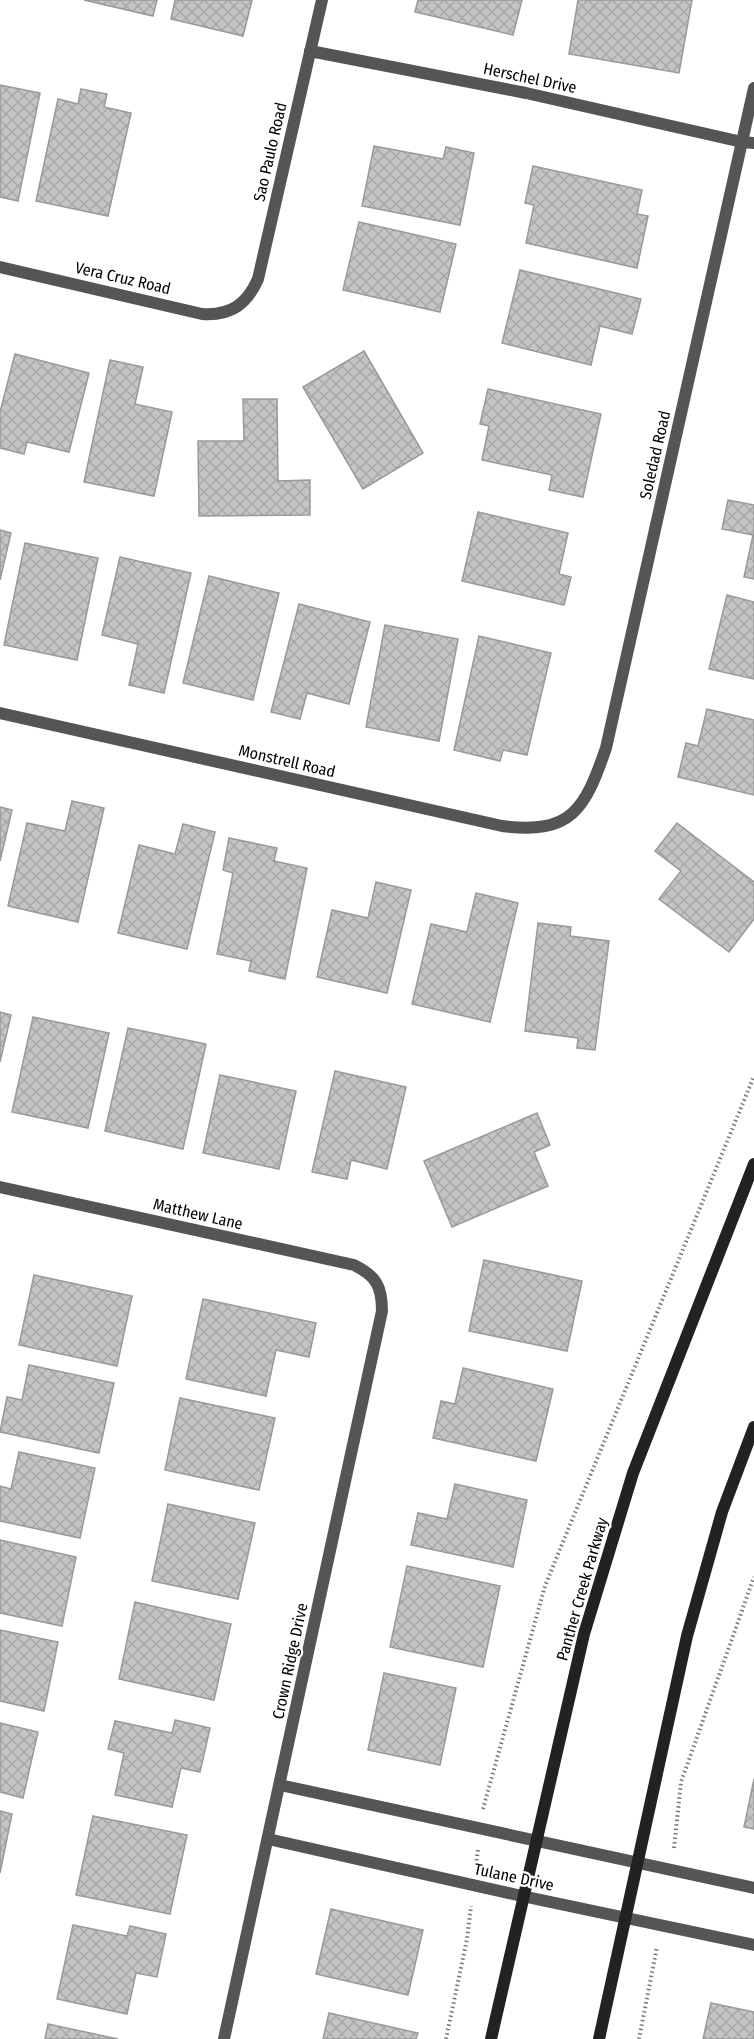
<svg xmlns="http://www.w3.org/2000/svg" width="754" height="2039" font-family="'Fira Sans Condensed',sans-serif">
<defs>
<pattern id="building-cross-hatch" width="8" height="8" patternUnits="userSpaceOnUse" patternTransform="scale(1.5)"><rect width="8" height="8" fill="#c4c4c4"/><path d="M0 0l8 8M0 8l8-8" fill="none" stroke="#a7a7a7"/></pattern>
</defs>
<rect width="100%" height="100%" fill="#fff"/>
<g fill="url(#building-cross-hatch)" stroke="#999" stroke-width="1.5">
<polygon points="84,0 157,0 153,16"/>
<polygon points="175,0 252,0 243,36 171,19"/>
<polygon points="418,0 522,0 513,35 415,12"/>
<polygon points="578,0 692,0 679,73 569,54"/>
<polygon points="0,85 40,93 18,201 0,197"/>
<polygon points="81,89 107,94 104,107 131,113 108,216 36,201 58,99 78,104"/>
<polygon points="374,146 443,159 446,147 474,153 460,225 362,206"/>
<polygon points="533,166 642,190 637,214 648,216 637,268 526,243 534,205 525,203"/>
<polygon points="359,222 456,244 440,312 343,290"/>
<polygon points="520,270 641,299 632,334 600,326 591,365 502,343"/>
<polygon points="364,351 423,453 363,489 303,387"/>
<polygon points="15,354 89,373 69,452 27,442 24,454 0,448 0,412"/>
<polygon points="110,360 143,367 135,404 172,412 154,496 84,482"/>
<polygon points="488,389 601,414 583,497 549,490 552,475 482,460 489,426 480,424"/>
<polygon points="243,399 277,399 278,481 310,480 310,515 199,516 198,441 244,441"/>
<polygon points="728,500 754,505 754,579 744,577 753,535 722,529"/>
<polygon points="478,512 568,533 559,574 571,577 564,605 462,581"/>
<polygon points="0,530 11,533 0,580"/>
<polygon points="25,543 98,558 77,660 4,645"/>
<polygon points="120,557 191,573 164,693 129,685 138,644 102,635"/>
<polygon points="209,576 279,593 253,700 183,683"/>
<polygon points="727,595 754,602 754,679 709,669"/>
<polygon points="299,604 370,622 349,704 307,693 300,719 271,712"/>
<polygon points="385,625 458,639 439,741 366,727"/>
<polygon points="479,636 551,653 527,755 503,750 500,761 454,750"/>
<polygon points="707,709 754,720 754,795 678,777 686,743 698,746"/>
<polygon points="72,801 104,808 78,922 8,906 27,823 65,831"/>
<polygon points="0,807 12,810 0,861"/>
<polygon points="677,823 754,882 754,919 729,952 659,899 681,871 655,851"/>
<polygon points="183,824 215,832 187,949 118,933 139,845 175,854"/>
<polygon points="229,838 277,848 274,861 307,868 285,979 249,971 251,961 217,954 233,873 223,870"/>
<polygon points="376,882 411,890 387,993 317,977 332,910 368,918"/>
<polygon points="476,893 518,903 490,1022 412,1004 431,924 467,932"/>
<polygon points="538,923 571,927 570,936 609,941 595,1050 577,1048 578,1038 525,1031"/>
<polygon points="0,1012 11,1015 0,1062"/>
<polygon points="33,1017 109,1033 88,1128 12,1112"/>
<polygon points="128,1028 206,1044 183,1149 105,1131"/>
<polygon points="335,1071 406,1087 387,1169 351,1160 347,1179 312,1172"/>
<polygon points="220,1075 296,1091 279,1169 203,1153"/>
<polygon points="537,1113 550,1145 534,1152 548,1186 452,1227 424,1161"/>
<polygon points="484,1260 582,1281 567,1351 469,1331"/>
<polygon points="34,1275 132,1296 117,1366 19,1345"/>
<polygon points="203,1299 316,1323 309,1357 276,1350 266,1396 186,1379"/>
<polygon points="29,1365 114,1383 99,1453 0,1432 7,1397 22,1400"/>
<polygon points="463,1368 553,1389 536,1461 433,1438 441,1401 455,1404"/>
<polygon points="180,1398 275,1418 259,1490 165,1470"/>
<polygon points="19,1452 95,1468 80,1538 0,1521 0,1486 11,1489"/>
<polygon points="455,1484 527,1500 513,1567 411,1545 418,1513 447,1519"/>
<polygon points="168,1504 255,1523 238,1599 152,1581"/>
<polygon points="0,1540 76,1557 62,1626 0,1613"/>
<polygon points="407,1566 500,1586 483,1667 390,1647"/>
<polygon points="135,1602 231,1624 214,1700 119,1679"/>
<polygon points="0,1630 58,1642 44,1711 0,1701"/>
<polygon points="384,1673 456,1688 440,1765 368,1750"/>
<polygon points="175,1720 210,1728 200,1772 181,1768 172,1807 115,1795 124,1753 108,1749 115,1721 172,1733"/>
<polygon points="0,1723 38,1732 23,1798 0,1792"/>
<polygon points="754,1779 754,1829 744,1827"/>
<polygon points="0,1811 12,1814 0,1873"/>
<polygon points="93,1816 187,1835 170,1914 76,1895"/>
<polygon points="331,1909 423,1930 408,1995 316,1974"/>
<polygon points="73,1925 127,1936 130,1926 166,1934 157,1977 136,1973 127,2014 57,1999"/>
<polygon points="711,2003 754,2012 754,2039 703,2039"/>
<polygon points="329,2013 418,2033 416,2039 323,2039"/>
<polygon points="48,2024 118,2039 45,2039"/>
</g>
<g fill="none" stroke-linecap="round" stroke-linejoin="round">
<g stroke="#777" stroke-width="4" stroke-dasharray="1.5 3" stroke-linecap="butt">
<polyline points="483,1809 545,1586 754,1076"/>
<polyline points="674,1848 681,1782 754,1577"/>
<polyline points="476,1865 478,1849"/>
<polyline points="446,2039 467,1939 471,1906"/>
<polyline points="639,2039 657,1947"/>
</g>
<g stroke="#555" stroke-width="12">
<polyline points="310,51 526,93 742,142 754,143"/>
<path d="M0 267 202 314C231 316 247 304 258 279L322 0"/>
<path d="M0 713 502 826C572 835 585 809 606 748L754 88"/>
<path d="M0 1187 354 1265C376 1276 382 1286 382 1311L224 2039"/>
<polyline points="280,1785 754,1888"/>
<polyline points="268,1839 522,1896 754,1945"/>
</g>
<g stroke="#222" stroke-width="12">
<polyline points="491,2039 584,1634 633,1473 754,1164"/>
<polyline points="599,2039 687,1636 722,1512 754,1427"/>
</g>
</g>
<g text-anchor="middle" dominant-baseline="central" stroke-width="4.5" stroke-linejoin="round" paint-order="stroke">
<g font-size="16" fill="#000" stroke="#fff">
<text transform="translate(530 78) rotate(12)">Herschel Drive</text>
<text transform="translate(270 152) rotate(-77)">Sao Paulo Road</text>
<text transform="translate(123 278) rotate(13)">Vera Cruz Road</text>
<text transform="translate(655 455) rotate(-77)">Soledad Road</text>
<text transform="translate(287 761) rotate(13)">Monstrell Road</text>
<text transform="translate(198 1214) rotate(13)">Matthew Lane</text>
<text transform="translate(582 1589) rotate(-74)">Panther Creek Parkway</text>
<text transform="translate(290 1661) rotate(-78)">Crown Ridge Drive</text>
<text transform="translate(514 1877) rotate(12)">Tulane Drive</text>
</g>
</g>
</svg>
